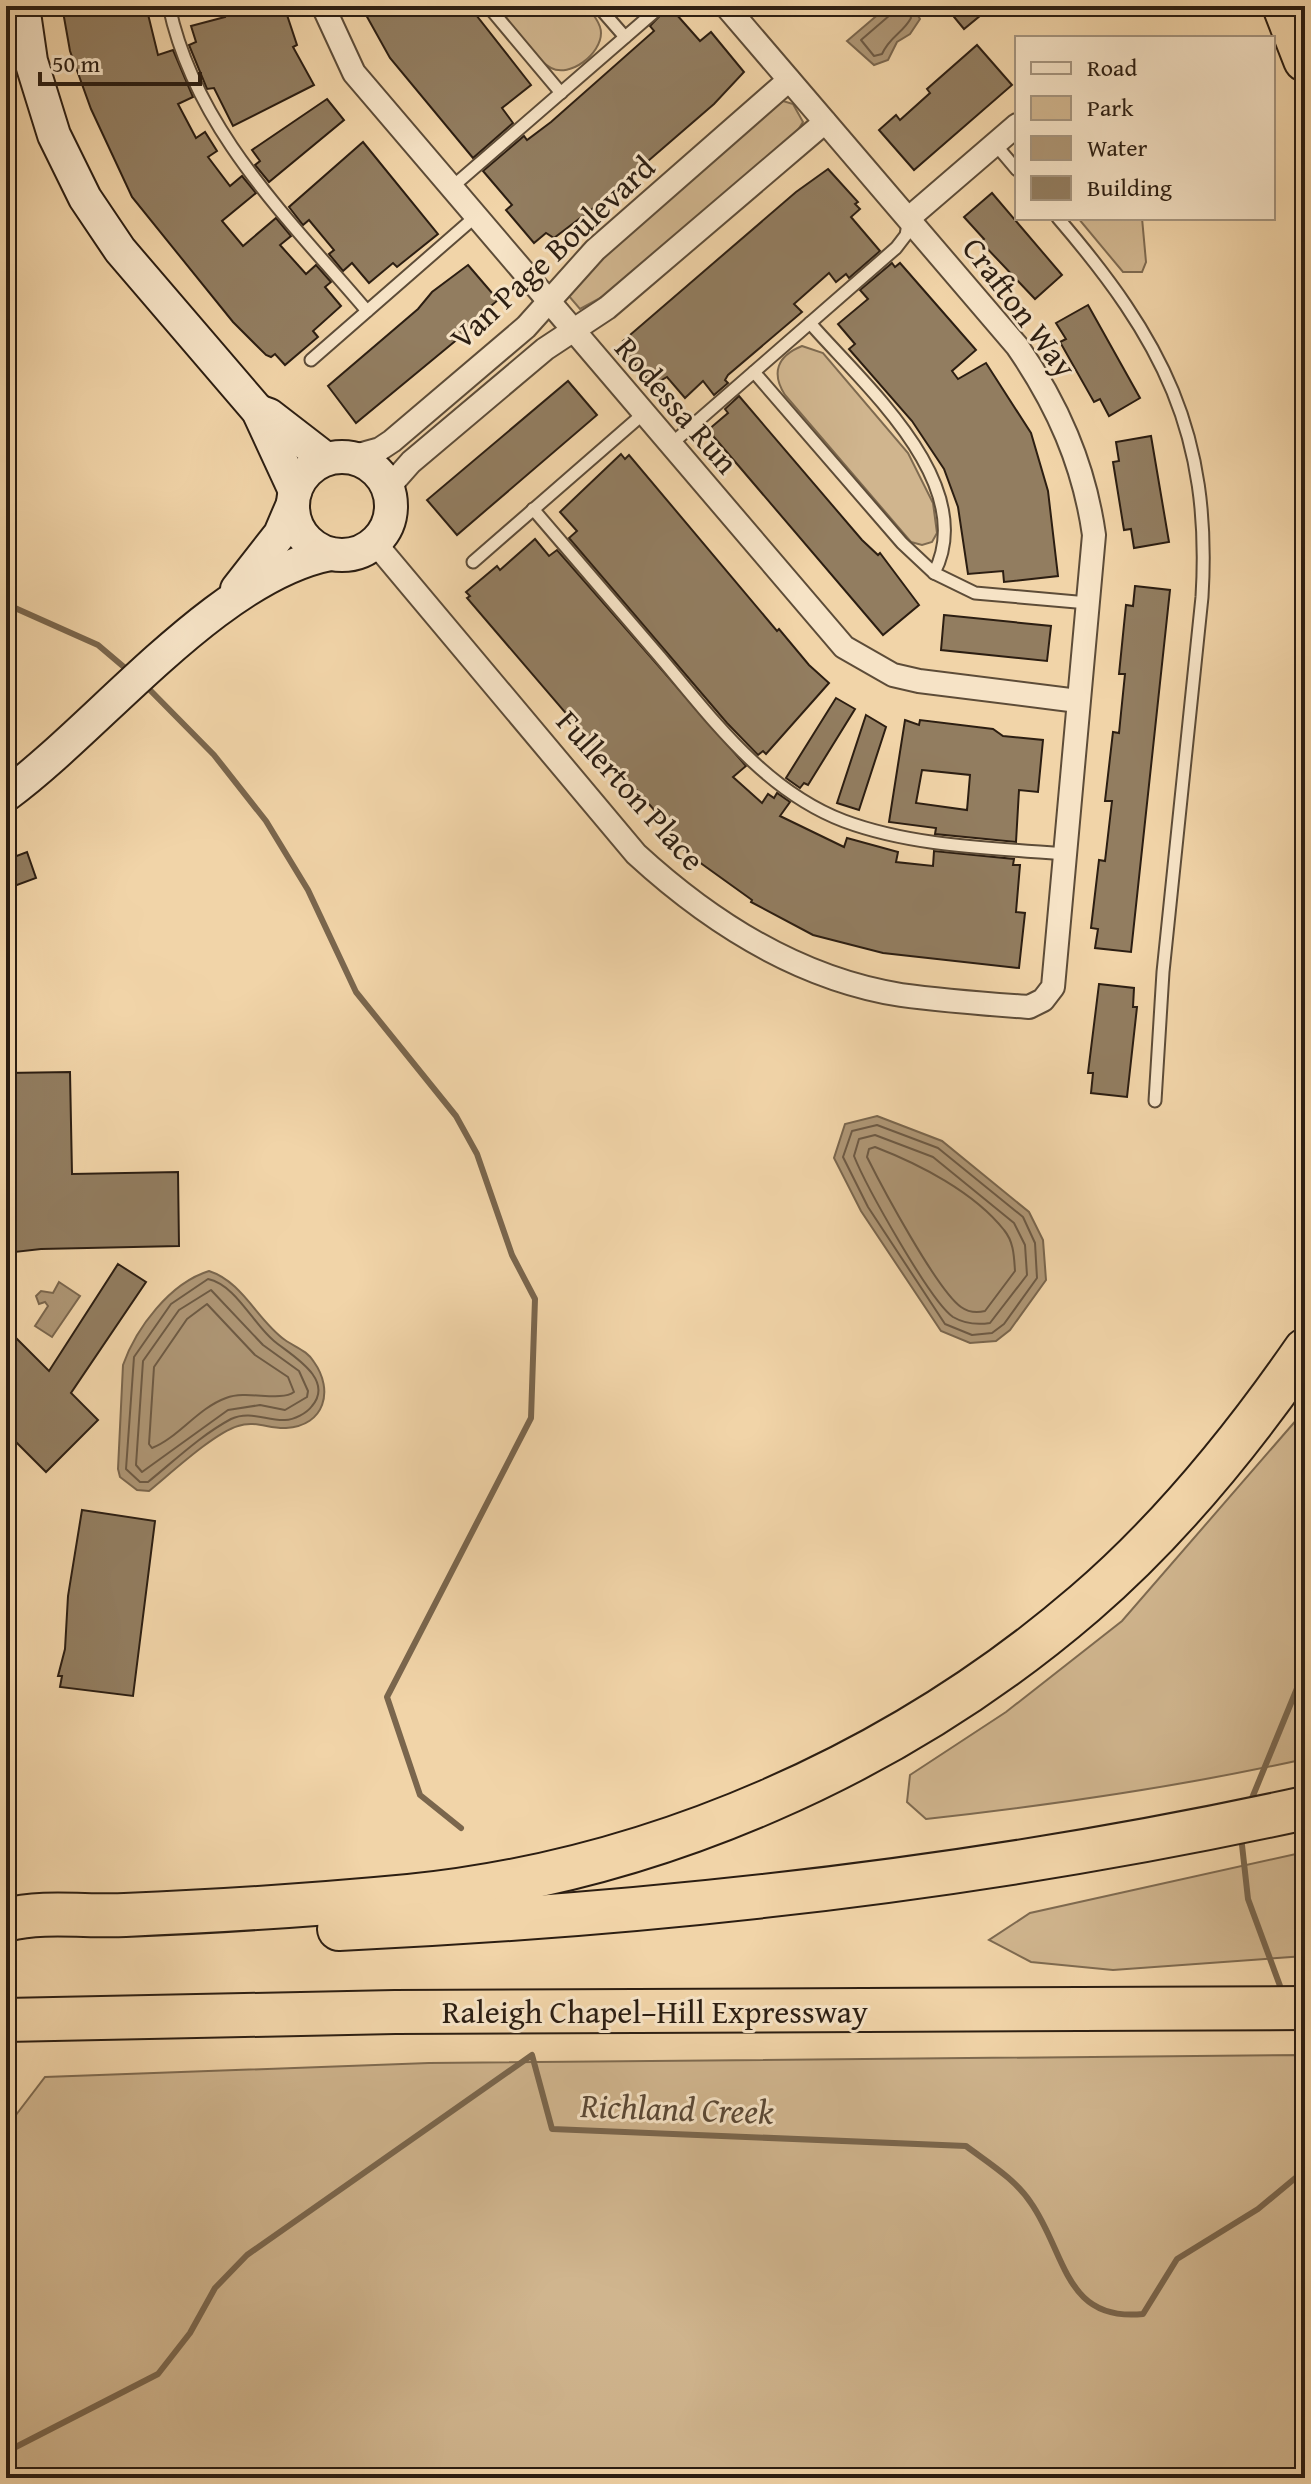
<svg xmlns="http://www.w3.org/2000/svg" width="1311" height="2484" font-family="'Gentium Book Plus',serif">
<rect width="100%" height="100%" fill="#f1d4a8"/>
<filter id="stains"><feTurbulence type="fractalNoise" baseFrequency=".0025" numOctaves="4"/><feColorMatrix values="0 0 0 0 .2 0 0 0 0 .09 0 0 0 0 .02 0 0 0 .5 -.17"/></filter>
<radialGradient id="worn" r=".72"><stop offset=".6" stop-color="#630" stop-opacity="0"/><stop offset="1" stop-color="#630" stop-opacity=".3"/></radialGradient>
<g fill="#d0b58e" stroke="#7e6a50" stroke-width="2">
<path d="M497 6H586C592 13 601 23 601 33 601 54 570 78 551 68 535 60 510 22 497 6Z"/>
<polygon points="783,101 793,104 803,122 793,138 617,289 580,309 568,295 594,262 768,109"/>
<polygon points="1078,218 1142,218 1146,262 1142,272 1123,272"/>
<path d="M802 346 823 353 908 453 933 503 937 533 932 542 922 545 911 542 785 395C771 373 777 356 802 346Z"/>
<path d="M1305 1410V1759C1179 1787 1053 1805 926 1819L907 1802 910 1775 1006 1712 1122 1621Z"/>
<polygon points="1305,1852 1305,1956 1113,1970 1031,1962 989,1940 1030,1913"/>
<polygon points="1305,2055 1305,2478 6,2478 6,2128 45,2077 429,2063"/>
</g>
<g fill="#ae9675" stroke="#7a664d" stroke-width="2">
<polygon points="888,6 912,6 920,19 910,34 897,42 888,60 874,65 847,41"/>
<polygon points="877,1116 942,1141 1029,1212 1043,1240 1046,1280 1010,1330 996,1341 970,1343 941,1331 861,1211 834,1158 845,1124"/>
<path d="M209 1271C243 1282 257 1320 285 1340 295 1347 308 1351 314 1362 334 1390 325 1426 286 1428 269 1429 255 1420 238 1426 214 1433 170 1474 149 1491L137 1490 120 1477 118 1469 123 1365C136 1328 170 1283 209 1271Z"/>
<polygon points="59,1282 80,1296 52,1337 35,1326 48,1306 45,1302 39,1304 36,1296 41,1291 53,1293"/>
</g>
<g fill="none" stroke-linecap="round" stroke-linejoin="round">
<g stroke="#6d5a44" stroke-width="2">
<path d="M892 6 890 15 861 40 874 56 882 54C890 36 903 33 911 18L907 6"/>
<polygon points="877,1125 938,1148 1023,1217 1035,1243 1037,1278 1004,1324 992,1333 972,1335 945,1324 868,1207 843,1157 852,1131"/>
<path d="M875 1135 933 1157 1014 1223 1025 1245 1027 1275 990 1323C977 1325 965 1324 953 1317 930 1301 866 1186 854 1156L859 1139Z"/>
<path d="M875 1147C919 1164 974 1192 1004 1230 1014 1242 1014 1257 1015 1271L985 1311C977 1313 968 1312 961 1307 937 1290 882 1187 867 1157L869 1149Z"/>
<path d="M208 1279C236 1285 253 1324 274 1341 291 1355 335 1379 312 1406 307 1413 294 1420 285 1420 267 1421 250 1410 231 1419 201 1435 174 1461 148 1482H140L126 1469 134 1357 171 1304Z"/>
<polygon points="211,1290 263,1345 299,1371 308,1391 307,1397 285,1410 260,1405 228,1410 142,1472 136,1465 143,1361 179,1310"/>
<path d="M207 1304 255 1355 288 1377 294 1392C280 1402 247 1390 226 1398 198 1408 178 1438 152 1448L149 1444 154 1367 187 1319Z"/>
</g>
<g stroke="#7a664d" stroke-width="6">
<polyline points="6,604 98,645 131,673"/>
<polyline points="146,686 214,755 266,821 308,890 356,992 456,1116 477,1154 512,1255 535,1299 531,1418 387,1697 420,1795 461,1828"/>
<polyline points="1250,1803 1305,1669"/>
<polyline points="1241,1836 1248,1899 1283,1994"/>
<path d="M6 2452 158 2374 190 2333 215 2288 247 2255 532 2055 552 2129 966 2146C990 2164 1015 2179 1031 2203 1066 2253 1064 2322 1143 2314L1177 2259 1258 2209 1305 2170"/>
</g>
</g>
<g fill="#927d60" stroke="#2c1e12" stroke-width="2" fill-rule="evenodd">
<polygon points="62,6 146,6 158,55 173,50 193,97 178,104 196,138 205,132 217,151 208,157 230,186 242,176 256,193 222,221 243,246 276,218 291,236 280,245 306,274 316,265 331,282 325,287 341,306 313,331 318,337 285,365 275,354 271,357 266,355 233,322 132,197 91,109 70,51"/>
<polygon points="223,6 284,6 297,45 293,47 314,85 233,126 214,88 207,89 189,45 196,42 191,26 225,17"/>
<polygon points="361,6 469,6 531,85 502,108 513,123 473,158 390,58"/>
<polygon points="669,6 700,41 711,32 744,72 714,104 596,206 554,238 546,233 534,243 506,210 512,205 483,171 524,136 527,140 551,122 654,31 650,26"/>
<polygon points="945,6 992,6 964,29"/>
<polygon points="977,45 1012,85 914,170 879,130 896,115 900,120 930,93 927,89"/>
<polygon points="327,99 344,120 269,182 255,165 260,161 252,150"/>
<polygon points="363,142 438,234 397,267 393,263 369,283 352,263 343,271 329,254 334,250 309,220 303,225 289,207"/>
<polygon points="828,169 858,202 855,204 860,209 851,217 880,251 849,278 846,274 836,282 829,273 794,304 802,312 728,375 725,380 728,383 714,395 703,381 685,398 667,377 653,385 623,351 628,346 623,341 796,192"/>
<polygon points="992,193 1062,275 1035,299 981,242 984,239 964,217"/>
<polygon points="892,263 895,267 900,263 976,350 952,371 958,379 986,363 1031,433 1048,491 1058,576 1004,582 1003,571 968,574 958,507 944,469 912,421 849,349 855,344 838,324 868,299 860,290"/>
<polygon points="468,265 498,300 485,311 488,314 356,423 328,386 418,309 432,292"/>
<polygon points="1088,305 1140,398 1109,416 1100,399 1094,402 1060,342 1066,339 1056,323"/>
<polygon points="568,381 597,415 457,535 427,500"/>
<polygon points="739,396 862,540 878,555 880,553 919,605 883,635 708,430 728,413 725,409"/>
<polygon points="1151,436 1169,542 1134,548 1131,529 1124,530 1113,462 1119,461 1116,442"/>
<polygon points="621,454 625,459 629,455 777,631 779,629 809,665 829,683 766,754 763,751 758,755 727,723 569,538 577,531 560,512"/>
<polygon points="535,539 549,556 557,550 746,766 733,777 762,803 768,794 774,798 777,793 790,802 780,816 844,847 847,838 898,852 896,862 933,866 934,851 1014,859 1013,865 1020,865 1016,912 1025,913 1019,968 883,953 813,935 751,902 752,900 688,854 668,834 672,830 633,786 630,788 467,598 470,596 466,592 497,566 500,570"/>
<polygon points="1135,586 1170,590 1131,952 1095,948 1098,929 1091,928 1099,860 1105,861 1112,801 1105,801 1113,732 1119,733 1121,713 1125,674 1119,674 1126,605 1133,606"/>
<polygon points="944,615 1051,626 1047,661 941,650"/>
<polygon points="836,698 855,709 808,785 804,783 800,788 786,778"/>
<polygon points="866,715 886,727 859,810 837,803"/>
<path d="M905 720 919 725 920 720 993 729 1003 736 1043 740 1038 792 1019 790 1016 842 935 834 936 828 889 822ZM922 770 970 775 967 810 916 803Z"/>
<polygon points="27,852 36,878 6,889 6,860"/>
<polygon points="1099,984 1134,988 1133,1007 1137,1007 1127,1097 1091,1093 1093,1073 1088,1073"/>
<polygon points="70,1072 72,1174 178,1172 179,1246 41,1249 6,1253 6,1073"/>
<polygon points="118,1264 146,1282 71,1393 98,1420 46,1472 6,1432 6,1328 49,1371"/>
<polygon points="82,1510 155,1521 133,1696 60,1687 62,1676 58,1676 65,1649 68,1596"/>
</g>
<g fill="none" stroke-linecap="round" stroke-linejoin="round">
<g stroke="#5d4c38" stroke-width="15">
<g id="lane">
<path d="M169 6C195 129 288 218 367 311"/>
<polyline points="488,6 561,93"/>
<polyline points="598,6 625,37"/>
<polyline points="995,144 1017,170"/>
<polyline points="451,188 661,6"/>
<path d="M1058 218C1162 339 1212 433 1202 597L1163 972 1155 1101"/>
<path d="M810 323C863 384 980 484 934 573"/>
<polyline points="311,360 475,217"/>
<polyline points="754,372 902,543 934,573 975,593 1088,603"/>
<polyline points="669,446 896,248 906,235 909,219"/>
<path d="M533 509C576 559 618 608 660 657 713 720 765 791 844 821 914 847 993 848 1066 854"/>
<polyline points="473,562 643,414"/>
</g>
</g>
<g stroke="#5d4c38" stroke-width="26">
<g id="street">
<polyline points="323,6 354,73 844,647 893,675 919,681 1078,701"/>
<polyline points="909,218 1017,125"/>
<polyline points="351,457 380,449 392,441 526,327 595,250 789,80"/>
<polyline points="388,488 411,462 545,349 607,308 825,122"/>
<path d="M375 543 636 854C710 922 800 979 901 995 944 1001 987 1004 1029 1007L1043 1000 1053 987 1094 535C1084 464 1057 404 1017 346L726 6"/>
</g>
</g>
<g stroke="#2c1e12" stroke-width="36">
<g id="secondary">
<polyline points="23,6 31,61 54,135 85,198 120,250 258,411 295,491"/>
<polyline points="258,411 269,415 326,459"/>
<circle cx="342" cy="506" r="49"/>
<polyline points="237,589 280,534 292,506"/>
<path d="M6 795C100 726 217 576 330 554"/>
</g>
</g>
<g stroke="#2c1e12" stroke-width="46">
<g id="highway">
<polyline points="1284,6 1305,60"/>
<path d="M6 1920C43 1910 87 1917 125 1915 220 1911 314 1905 409 1896 655 1871 898 1764 1085 1603 1170 1530 1242 1441 1305 1350"/>
<path d="M339 1929C665 1914 986 1878 1305 1808"/>
<polyline points="6,2020 395,2012 1305,2008"/>
</g>
</g>
<use href="#lane" stroke="#f6e3c6" stroke-width="11"/>
<use href="#street" stroke="#f6e3c6" stroke-width="22"/>
<use href="#secondary" stroke="#f6e3c6" stroke-width="32"/>
<use href="#highway" stroke="#f1d4a8" stroke-width="42"/>
</g>
<g text-anchor="middle" dominant-baseline="central" stroke-width="6" stroke-linejoin="round" paint-order="stroke">
<g font-size="32" fill="#2c1e12" stroke="#f6e3c6">
<text transform="translate(552 252) rotate(-43)">Van Page Boulevard</text>
<text transform="translate(1020 307) rotate(53)">Crafton Way</text>
<text transform="translate(677 405) rotate(49)">Rodessa Run</text>
<text transform="translate(631 790) rotate(48)">Fullerton Place</text>
<text x="655" y="2011">Raleigh Chapel–Hill Expressway</text>
</g>
<g font-size="34" font-style="italic" fill="#5a4835" stroke="#f6e3c6">
<text transform="translate(677 2108) rotate(2)">Richland Creek</text>
</g>
</g>
<rect width="1311" height="2484" fill="none" stroke="#f1d4a8" stroke-width="32"/>
<rect x="8" y="8" width="1295" height="2468" fill="none" stroke="#2c1e12" stroke-width="4"/>
<rect x="16" y="16" width="1279" height="2452" fill="none" stroke="#2c1e12" stroke-width="2"/>
<rect x="1015" y="36" width="260" height="184" fill="#f6e3c6" stroke="#a5947e" stroke-width="2"/>
<rect x="1031" y="62" width="40" height="12" fill="#f6e3c6" stroke="#a5947e" stroke-width="2"/>
<text x="1087" y="76" font-size="24" fill="#2c1e12">Road</text>
<rect x="1031" y="96" width="40" height="24" fill="#d0b58e" stroke="#a5947e" stroke-width="2"/>
<text x="1087" y="116" font-size="24" fill="#2c1e12">Park</text>
<rect x="1031" y="136" width="40" height="24" fill="#ae9675" stroke="#a5947e" stroke-width="2"/>
<text x="1087" y="156" font-size="24" fill="#2c1e12">Water</text>
<rect x="1031" y="176" width="40" height="24" fill="#927d60" stroke="#a5947e" stroke-width="2"/>
<text x="1087" y="196" font-size="24" fill="#2c1e12">Building</text>
<path d="M40 72v12h160v-12" fill="none" stroke="#2c1e12" stroke-width="4"/>
<text x="52" y="72" font-size="24" fill="#2c1e12" stroke="#f6e3c6" stroke-width="6" paint-order="stroke">50 m</text>
<rect width="100%" height="100%" filter="url(#stains)"/>
<rect width="100%" height="100%" fill="url(#worn)"/>
</svg>
